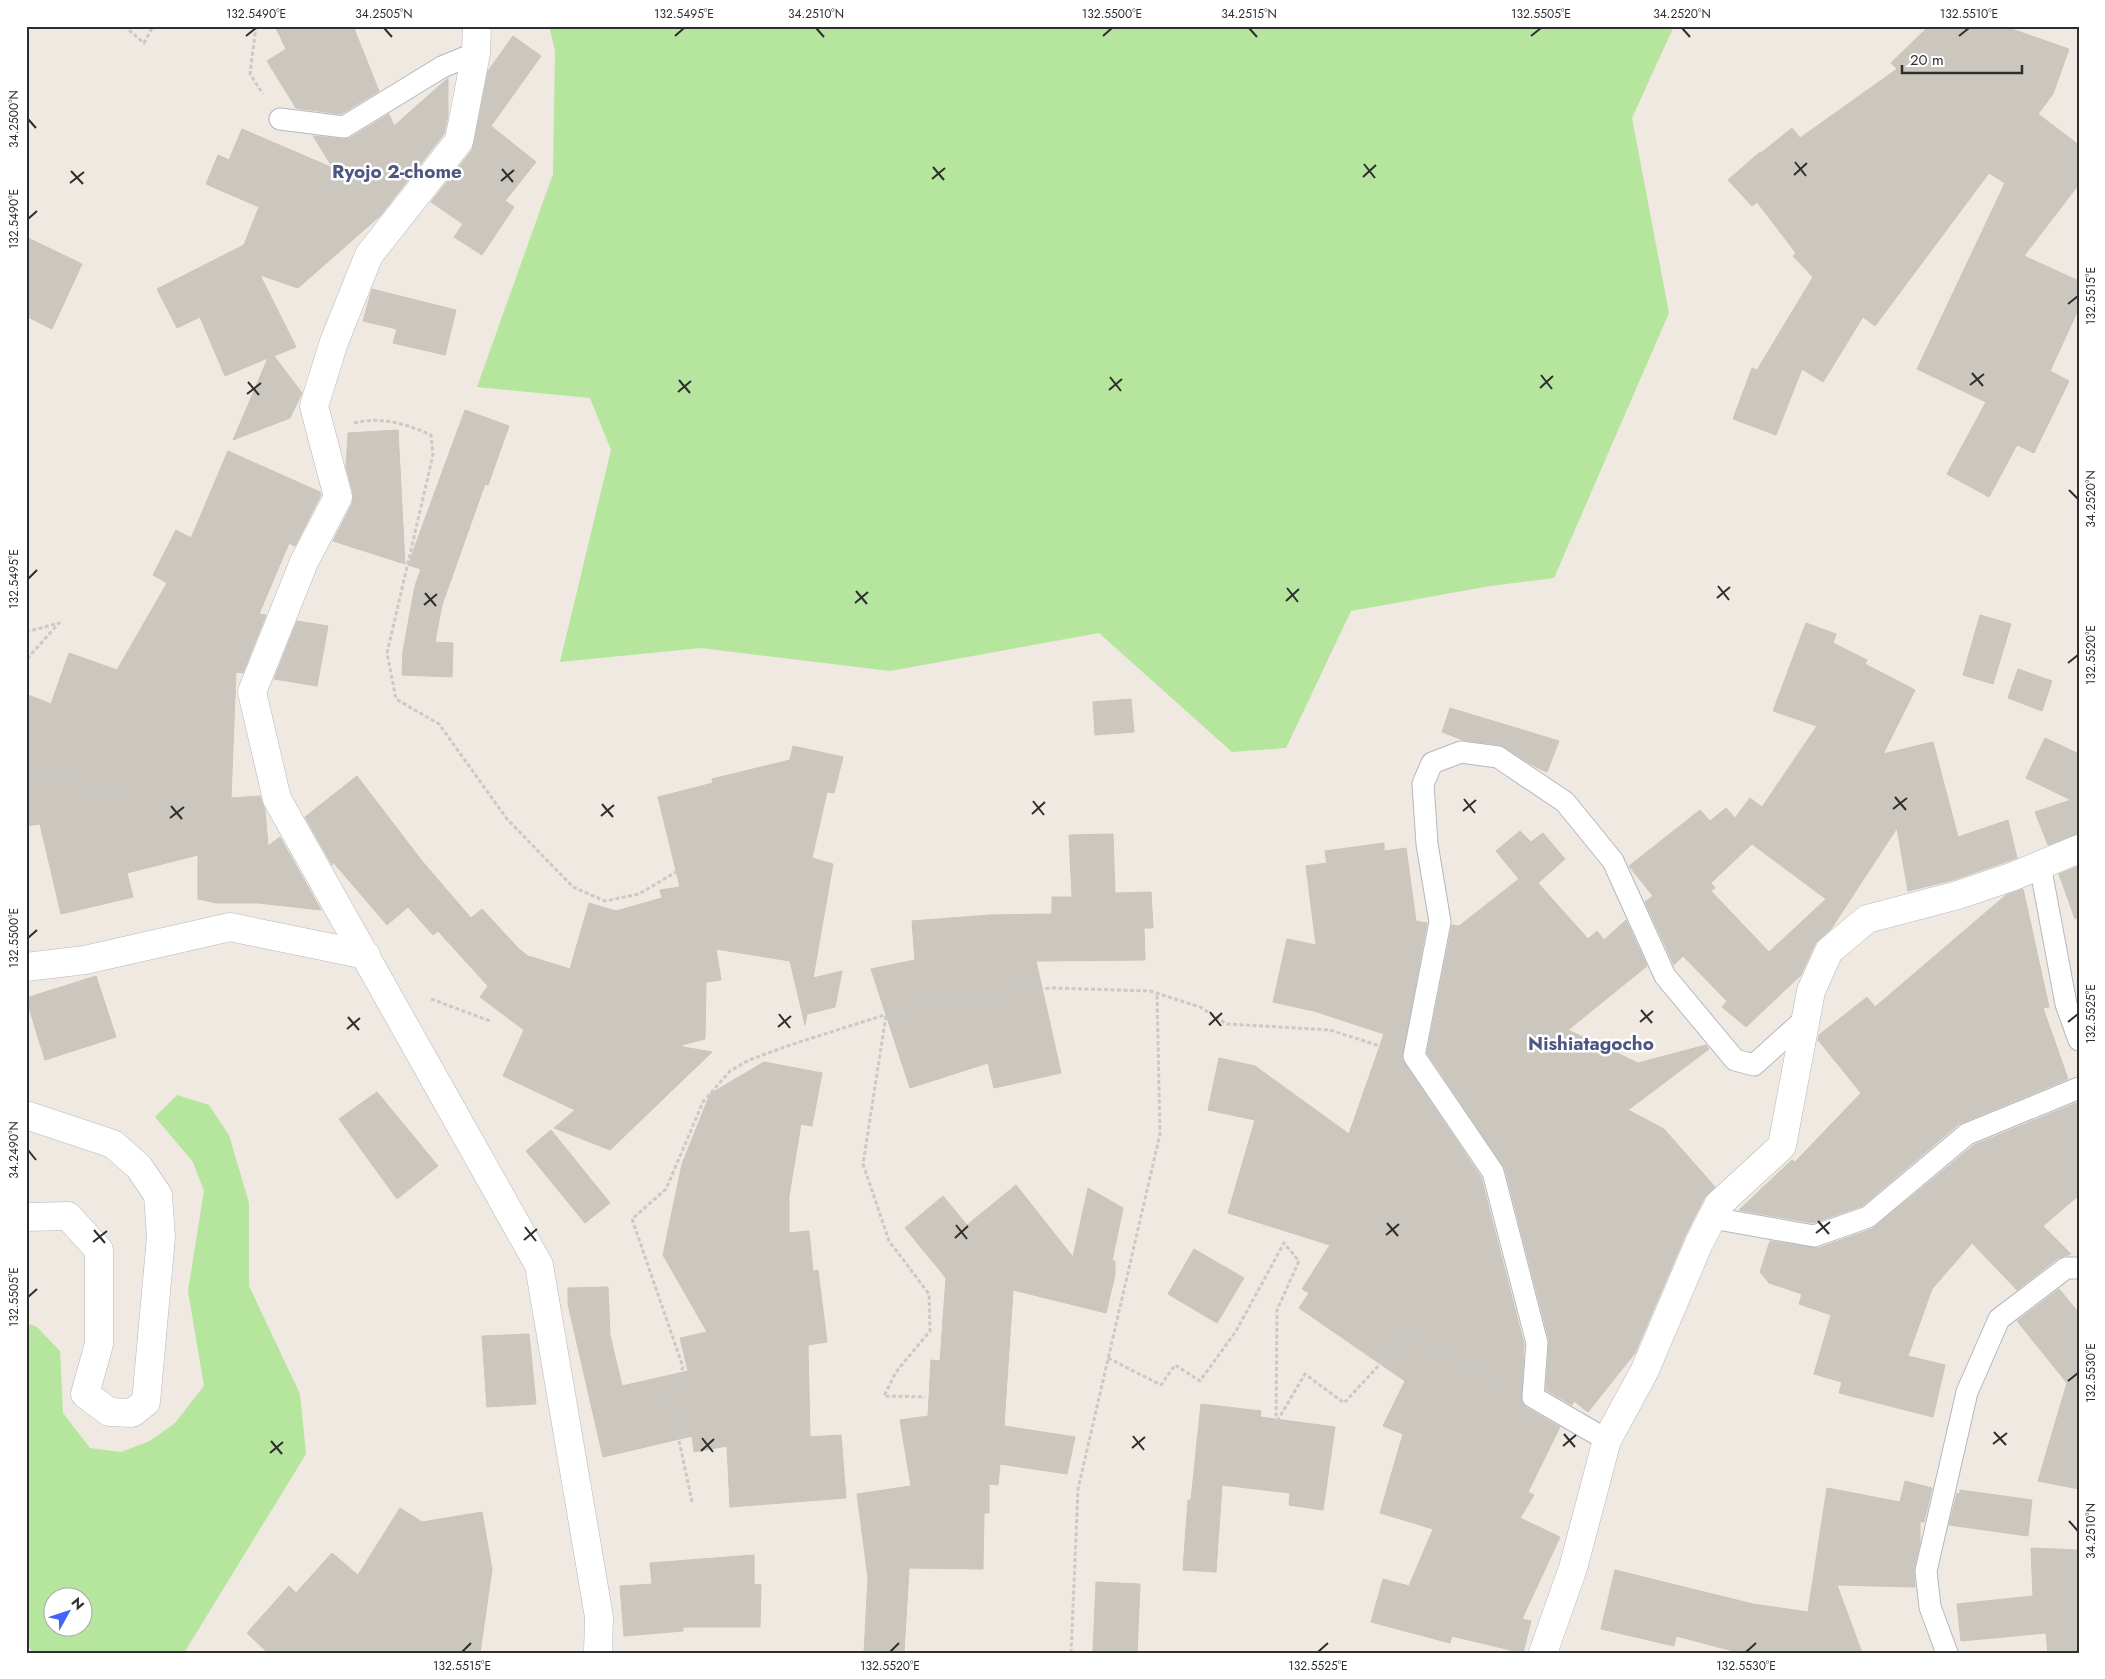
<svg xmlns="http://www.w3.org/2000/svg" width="2105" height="1679" font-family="Jost,sans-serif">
<rect width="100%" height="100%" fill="#efe9e1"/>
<g fill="#b6e59e" fill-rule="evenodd">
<polygon points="549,26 1674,26 1632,118 1669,313 1554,578 1490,586 1351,611 1286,748 1232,752 1099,633 890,671 701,648 560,662 611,450 590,398 477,387 553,174 555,51"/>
<path d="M177 1095 209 1105 229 1135 249 1203V1286L300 1394 306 1454 184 1653H32L26 1639V1323L37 1327 60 1351 63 1413 90 1448 121 1452 150 1441 175 1423 204 1386 188 1291 204 1191 193 1162 155 1117ZM52 1596H82V1626H52Z"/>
</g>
<g fill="#cbc7bf" stroke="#cbc5ba" fill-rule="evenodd">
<polygon points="275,26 353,26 379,91 341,114 296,108 267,61 286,49"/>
<polygon points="1929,26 2003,26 2069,49 2053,94 2038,114 2079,145 2079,184 2024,256 2079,281 2079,308 2050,371 2069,381 2034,453 2017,445 1989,497 1947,474 1986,402 1917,369 2005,183 1989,173 1875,326 1863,317 1823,382 1802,369 1776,435 1733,419 1752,368 1757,370 1813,277 1793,256 1796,253 1757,202 1752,206 1728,180 1760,152 1761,153 1792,128 1800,138 1897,69 1891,63"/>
<polygon points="513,36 541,56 491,126 536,162 505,201 514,207 482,255 454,237 463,224 431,202 472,150 488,71"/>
<polygon points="448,78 448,116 444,134 380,216 298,288 260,275 296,347 274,356 302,393 290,418 233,440 268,358 225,376 200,317 177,328 157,289 244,245 259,207 206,184 218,155 229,160 242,129 333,168 313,136 342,139 350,138 389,114 394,126"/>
<polygon points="26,237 82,264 52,329 26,316"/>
<polygon points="372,289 456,310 445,355 393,343 397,329 363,321"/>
<polygon points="465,410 509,426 488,485 485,484 442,605 435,642 453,643 452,677 402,675 403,651 415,586 421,569 408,565"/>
<polygon points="398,430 405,564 333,541 352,504 353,493 346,467 348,433"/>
<polygon points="228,451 320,492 321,495 295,546 289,543 259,614 266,615 243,673 236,672 231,798 260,796 265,810 268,846 280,837 321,910 258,903 217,903 198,899 198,855 127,873 133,897 61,914 40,824 26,826 26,694 51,704 69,653 117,670 167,583 153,575 176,530 191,538"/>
<polygon points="1980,615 2011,624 1993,684 1963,675"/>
<polygon points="297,621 328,626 317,686 274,679"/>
<path d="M1806 623 1836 634 1833 643 1867 660 1865 664 1915 690 1883 754 1933 742 1958 837 2008 820 2017 858 1953 880 1908 891 1897 828 1831 929 1815 944 1801 975 1746 1027 1722 1007 1727 1001 1683 956 1674 965 1645 902 1653 896 1629 866 1700 810 1710 821 1726 808 1735 818 1750 798 1762 807 1817 726 1773 711ZM1752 844 1826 899 1769 952 1711 891 1715 888 1711 883Z"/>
<polygon points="2018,669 2052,681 2042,711 2008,698"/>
<polygon points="1131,699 1134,732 1095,735 1093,702"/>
<polygon points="1450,708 1559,741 1547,772 1536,767 1500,745 1463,740 1442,732"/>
<polygon points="2045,738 2079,754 2079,834 2048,845 2035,812 2071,800 2026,778"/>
<polygon points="793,746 843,757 834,793 827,792 812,858 833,864 813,978 842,971 835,1007 807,1014 805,1025 790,961 716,949 721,980 706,982 705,1039 678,1046 712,1052 610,1150 554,1128 575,1110 503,1076 524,1030 480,997 488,986 438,931 433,935 408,907 387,925 333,862 332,865 305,817 357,776 422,861 471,918 482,909 519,949 528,956 570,969 589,903 616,911 662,898 660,890 680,887 658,797 713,783 712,779 790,760"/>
<polygon points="1520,831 1531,842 1543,833 1565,859 1538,883 1588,939 1597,931 1604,940 1626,920 1647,966 1568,1030 1638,1063 1706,1045 1709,1049 1628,1110 1664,1129 1715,1187 1705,1197 1685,1236 1635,1353 1588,1412 1574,1401 1572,1405 1546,1390 1549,1340 1505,1169 1427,1053 1452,925 1459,926 1519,879 1496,851"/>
<polygon points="1113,834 1115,893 1151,892 1153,928 1144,928 1145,960 1036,961 1061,1073 994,1088 988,1063 910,1088 871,969 915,960 912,921 990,915 1052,914 1052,897 1072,897 1069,835"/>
<polygon points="1384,843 1384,851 1406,848 1416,921 1427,923 1402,1059 1481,1177 1524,1344 1522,1402 1527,1408 1560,1427 1528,1492 1534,1495 1520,1518 1560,1537 1522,1619 1531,1621 1523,1653 1452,1636 1450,1643 1371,1622 1383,1579 1409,1586 1433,1529 1380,1513 1403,1434 1383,1426 1405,1381 1299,1308 1309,1293 1302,1289 1330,1245 1228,1213 1255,1120 1208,1110 1219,1058 1255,1066 1349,1134 1384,1034 1314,1011 1273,1002 1287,939 1316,945 1306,866 1327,863 1325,851"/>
<polygon points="2079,866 2079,918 2075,919 2059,874"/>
<polygon points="2023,889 2049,1007 2043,1008 2068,1079 1959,1124 1862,1206 1813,1223 1739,1210 1792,1160 1795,1162 1861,1093 1818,1040 1819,1035 1867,997 1875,1007 2006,895"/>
<polygon points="96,976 116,1037 45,1060 26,998"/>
<polygon points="764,1062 822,1073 812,1126 801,1124 789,1196 789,1233 809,1231 813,1271 818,1270 827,1342 808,1345 810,1437 841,1435 846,1498 730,1507 727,1446 694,1452 692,1436 603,1457 568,1304 568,1288 608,1287 610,1335 622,1386 688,1371 680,1338 707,1332 663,1255 682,1164 710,1094"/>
<polygon points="377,1092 438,1166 397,1199 339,1119"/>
<polygon points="2076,1103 2079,1109 2079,1195 2043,1226 2071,1254 2058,1258 2017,1290 1972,1243 1932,1289 1908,1356 1945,1365 1933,1417 1839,1393 1842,1382 1814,1374 1831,1315 1799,1304 1802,1294 1769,1283 1760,1272 1770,1241 1818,1248 1872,1229 1974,1145"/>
<polygon points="551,1130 610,1203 585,1223 526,1151"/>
<polygon points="1016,1185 1073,1257 1088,1188 1123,1208 1112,1261 1115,1261 1115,1275 1106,1313 1013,1290 1004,1426 1075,1437 1067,1474 1000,1464 998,1485 989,1484 989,1513 984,1513 983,1569 909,1568 904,1653 864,1653 868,1578 857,1494 911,1486 900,1420 928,1416 931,1360 940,1361 946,1278 905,1228 943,1196 967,1225"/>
<polygon points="1194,1249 1244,1278 1217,1323 1168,1294"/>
<polygon points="2059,1289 2079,1313 2079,1489 2038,1481 2067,1383 2017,1321"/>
<polygon points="529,1334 536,1404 487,1407 482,1336"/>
<polygon points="1201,1404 1261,1411 1260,1417 1335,1427 1323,1510 1289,1505 1290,1493 1222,1485 1216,1572 1183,1570 1188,1500 1191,1500"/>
<polygon points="1905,1481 1932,1488 1924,1522 1920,1522 1920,1543 1914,1569 1915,1587 1837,1585 1862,1653 1741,1653 1676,1636 1674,1646 1601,1629 1615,1570 1753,1604 1808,1612 1827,1488 1900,1502"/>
<polygon points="1960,1490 2032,1500 2028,1536 1949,1525 1957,1493 1960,1494"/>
<polygon points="400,1508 422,1522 482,1512 492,1569 480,1653 268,1653 247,1633 289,1586 296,1593 332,1553 358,1575"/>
<polygon points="2031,1548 2079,1550 2079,1653 2048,1653 2046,1633 1961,1641 1957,1604 2033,1596"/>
<polygon points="754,1555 754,1584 761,1585 760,1627 683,1627 683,1631 624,1636 620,1586 652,1584 650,1563"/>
<polygon points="1096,1582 1140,1584 1137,1653 1093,1653"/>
</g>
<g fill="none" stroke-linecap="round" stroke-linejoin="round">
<g stroke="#b4b7c1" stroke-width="23">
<g id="service">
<polyline points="280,119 344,127 442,67 476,53"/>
<polyline points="2040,865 2066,1004 2079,1040"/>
<polyline points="1712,1218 1814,1236 1868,1217 1967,1134 2079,1088"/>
<polyline points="1607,1440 1533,1397 1537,1343 1493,1172 1414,1056 1440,922 1427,844 1423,784 1432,763 1461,752 1498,757 1565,802 1613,861 1665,976 1735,1060 1754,1065 1806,1018"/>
<polyline points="1947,1653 1930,1607 1926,1571 1967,1392 1999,1319 2066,1268 2079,1268"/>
</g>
</g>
<g stroke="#b4b7c1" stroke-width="29">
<g id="minor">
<polyline points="477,26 476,53 459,141 369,255 334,342 314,406 338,497 304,562 252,692 277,799 539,1265 599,1617 598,1653"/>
<polyline points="26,967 85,960 230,927 366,955"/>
<polyline points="26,1115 113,1144 139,1167 158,1195 161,1237 146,1402 132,1413 109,1412 85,1394 99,1344 99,1250 68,1216 26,1217"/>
<polyline points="1543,1653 1573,1568 1607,1440 1645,1370 1699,1243 1719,1204 1782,1146 1811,991 1829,951 1867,919 1958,895 2014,876 2079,849"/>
</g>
</g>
<g stroke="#c9c9c9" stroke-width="3" stroke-dasharray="4 2.5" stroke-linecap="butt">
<polyline points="124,26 144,43 153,26"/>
<polyline points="256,26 250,74 263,94"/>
<path d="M354 423C382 416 406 424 431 435L433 455 387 653 396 699 439 724 507 819 573 887 605 901 639 894 676 872"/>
<polyline points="26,632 59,623 26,660"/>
<polyline points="26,765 125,797"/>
<polyline points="431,999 490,1021"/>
<polyline points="886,1016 863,1164 889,1241 929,1294 930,1331 896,1372 884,1396 925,1397"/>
<polyline points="1108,1358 1161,1385 1175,1365 1200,1381 1236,1331 1284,1243 1299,1261 1277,1310 1276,1423 1305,1374 1344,1403 1406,1336 1503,1383"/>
<polyline points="692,1502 670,1397 683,1367 632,1219 666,1189 703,1102 730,1071 749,1060 793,1044 913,1006 977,994 1053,988 1150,991 1200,1007 1227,1024 1330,1030 1383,1047"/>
<polyline points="1071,1653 1078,1489 1160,1134 1157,994"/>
</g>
<use href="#service" stroke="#fff" stroke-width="21"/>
<use href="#minor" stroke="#fff" stroke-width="28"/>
</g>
<path fill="none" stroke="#2e2e2e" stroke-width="2" d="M384 28 392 37M816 28 824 37M1249 28 1257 37M1682 28 1690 37M246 36 256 28M675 36 684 28M1103 36 1112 28M1531 36 1541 28M1959 36 1969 28M28 119 36 128M1795 162 1806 176M1364 164 1375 178M933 167 944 180M502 169 513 182M71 171 83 184M1794 175 1807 163M1363 177 1376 165M932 179 945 168M501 181 514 170M70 183 84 172M28 219 37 211M2068 304 2078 296M1972 373 1983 386M1541 375 1552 389M1110 377 1121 391M679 380 690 393M248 382 259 395M1970 385 1984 374M1540 388 1553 376M1109 390 1122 379M678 392 691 381M247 394 261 383M2069 490 2078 499M28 579 37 570M1718 586 1729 600M1287 588 1298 602M856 591 867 604M425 593 436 606M1717 598 1730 587M1286 601 1299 589M855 603 868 592M424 605 437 594M2068 663 2078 655M1895 797 1906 810M1464 799 1475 813M1033 801 1044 815M602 804 613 817M171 806 182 819M1893 809 1907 798M1463 811 1476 800M1032 814 1045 802M601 816 614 805M170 818 184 807M28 938 37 930M1641 1010 1652 1023M1210 1012 1221 1026M779 1014 790 1028M348 1017 359 1030M1640 1022 1653 1011M2068 1022 2078 1014M1209 1025 1222 1013M778 1027 791 1016M347 1029 360 1018M28 1150 36 1160M1818 1221 1829 1234M1387 1223 1398 1236M956 1225 967 1239M525 1227 536 1241M94 1230 105 1243M1816 1233 1830 1222M1386 1235 1399 1224M955 1238 968 1226M524 1240 537 1229M93 1242 107 1231M28 1297 37 1289M2068 1381 2078 1373M1994 1432 2006 1445M1564 1434 1575 1447M1133 1436 1144 1450M702 1438 713 1452M271 1441 282 1454M1993 1444 2007 1433M1563 1446 1576 1435M1132 1448 1145 1437M701 1451 714 1439M270 1453 283 1442M2069 1521 2078 1531M462 1652 471 1643M890 1652 899 1643M1318 1652 1328 1643M1746 1652 1756 1643"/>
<g text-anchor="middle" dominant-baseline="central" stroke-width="5" stroke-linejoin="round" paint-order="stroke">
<g font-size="19" font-weight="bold" fill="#4d5680" stroke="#fff">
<text x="397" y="171">Ryojo 2-chome</text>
<text x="1591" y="1043">Nishiatagocho</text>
</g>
</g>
<rect width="2105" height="1679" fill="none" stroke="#ffffff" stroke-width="55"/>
<g transform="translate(68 1612) rotate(50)"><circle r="24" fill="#ffffff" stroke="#ababab"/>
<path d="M0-4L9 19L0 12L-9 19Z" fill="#4264fb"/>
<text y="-8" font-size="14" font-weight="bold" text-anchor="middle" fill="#2e2e2e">N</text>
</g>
<path d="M1902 65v8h120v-8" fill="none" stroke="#2e2e2e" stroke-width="2.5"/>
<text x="1910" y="65" font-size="15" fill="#2e2e2e" stroke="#ffffff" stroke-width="4" paint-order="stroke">20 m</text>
<rect x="28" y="28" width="2050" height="1624" fill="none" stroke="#2e2e2e" stroke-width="2"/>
<g font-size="12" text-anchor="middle" fill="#2e2e2e">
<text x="256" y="18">132.5490°E</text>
<text x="384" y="18">34.2505°N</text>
<text x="684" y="18">132.5495°E</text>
<text x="816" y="18">34.2510°N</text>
<text x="1112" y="18">132.5500°E</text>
<text x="1249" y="18">34.2515°N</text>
<text x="1541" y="18">132.5505°E</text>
<text x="1682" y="18">34.2520°N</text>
<text x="1969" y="18">132.5510°E</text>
<text transform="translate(14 119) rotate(-90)" y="4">34.2500°N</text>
<text transform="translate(14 219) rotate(-90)" y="4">132.5490°E</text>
<text transform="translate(2091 296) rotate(-90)" y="4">132.5515°E</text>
<text transform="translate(2091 499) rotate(-90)" y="4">34.2520°N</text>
<text transform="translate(14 579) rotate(-90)" y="4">132.5495°E</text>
<text transform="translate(2091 655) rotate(-90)" y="4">132.5520°E</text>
<text transform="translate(14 938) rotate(-90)" y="4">132.5500°E</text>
<text transform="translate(2091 1014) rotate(-90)" y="4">132.5525°E</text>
<text transform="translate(14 1150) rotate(-90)" y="4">34.2490°N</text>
<text transform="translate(14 1297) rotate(-90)" y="4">132.5505°E</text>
<text transform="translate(2091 1373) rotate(-90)" y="4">132.5530°E</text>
<text transform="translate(2091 1531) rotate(-90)" y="4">34.2510°N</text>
<text x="462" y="1670">132.5515°E</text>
<text x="890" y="1670">132.5520°E</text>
<text x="1318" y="1670">132.5525°E</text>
<text x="1746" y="1670">132.5530°E</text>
</g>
</svg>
